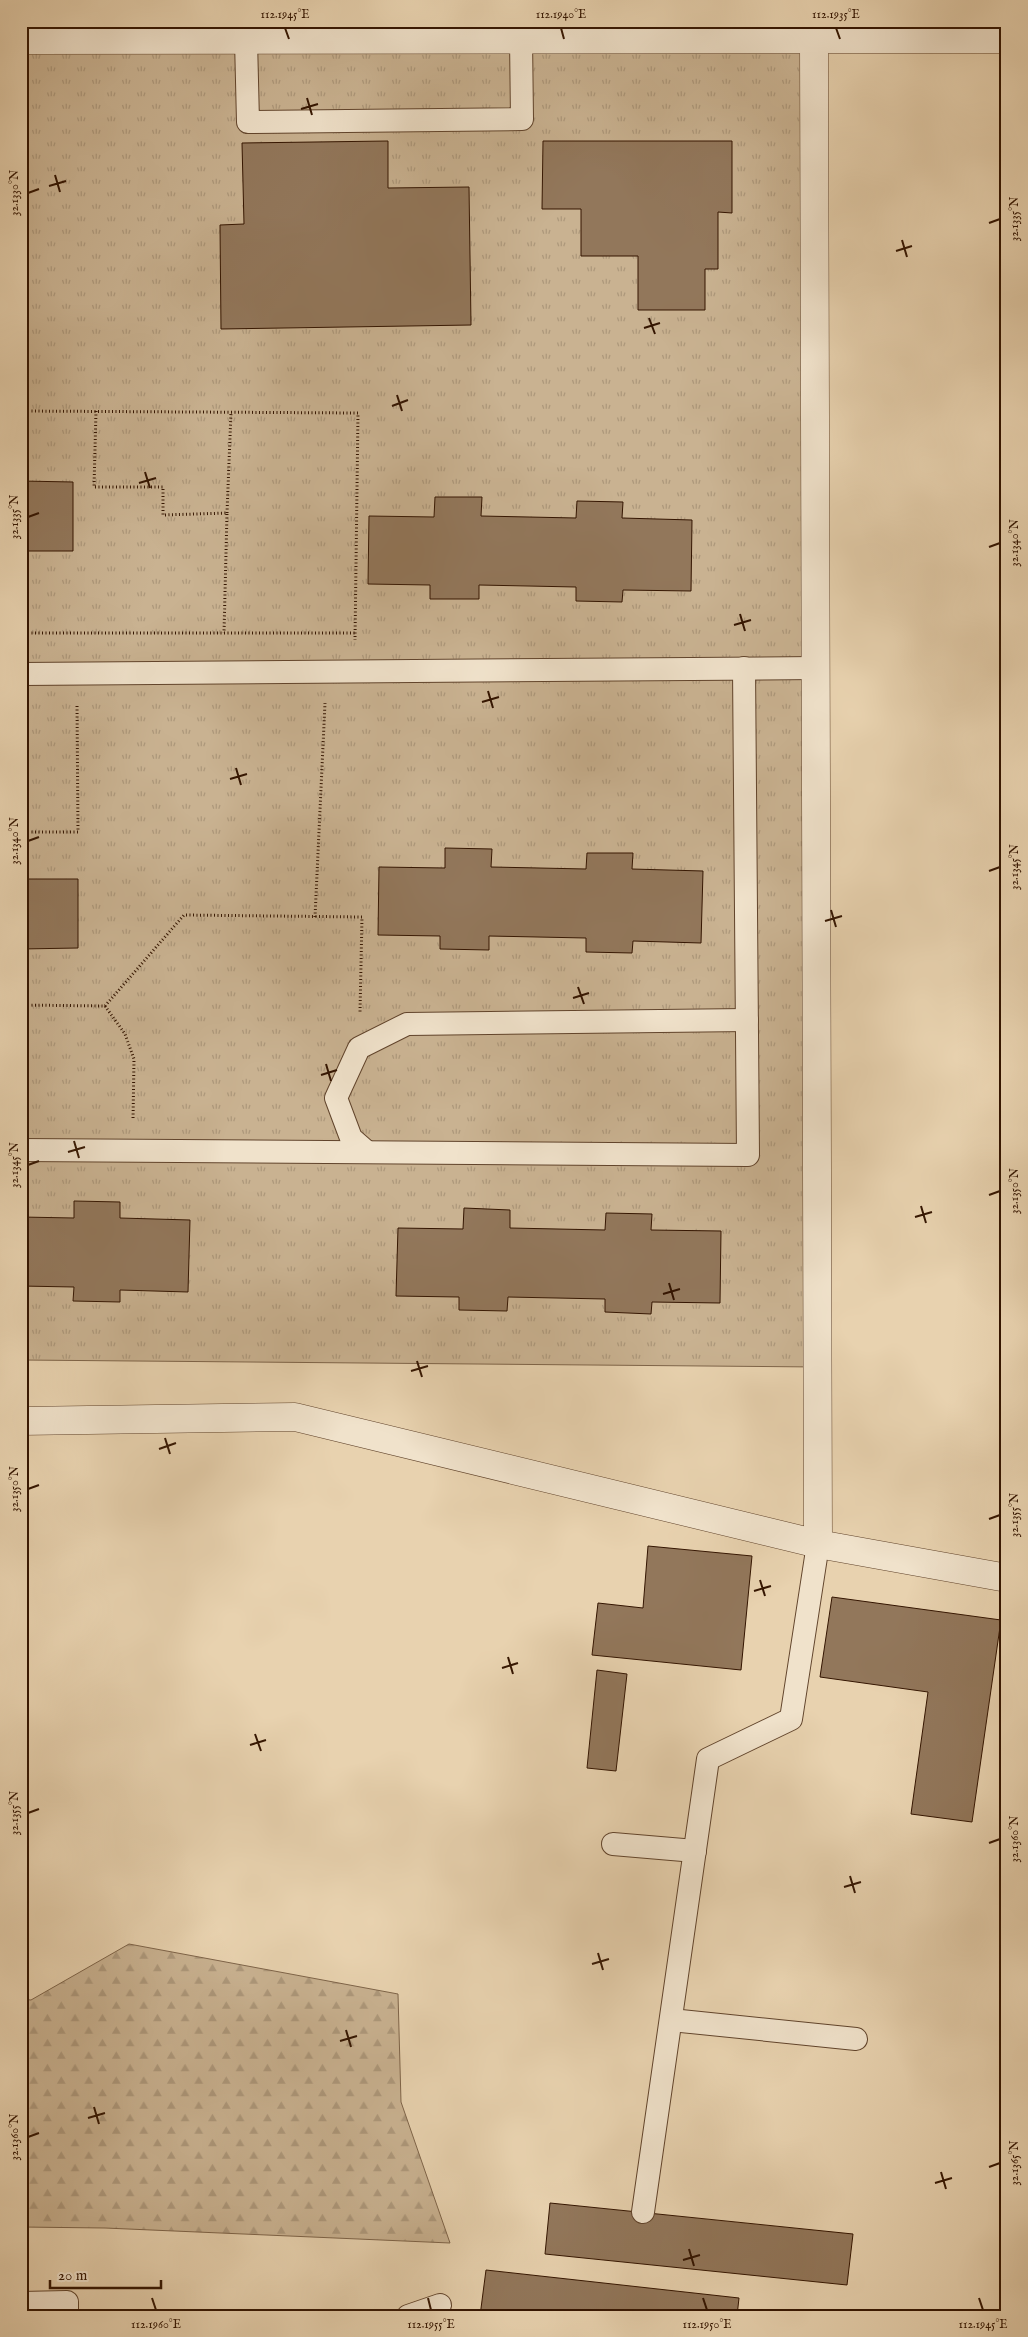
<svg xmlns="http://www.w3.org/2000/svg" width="1028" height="2337" font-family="'IM FELL English',serif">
<defs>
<pattern id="grass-tufts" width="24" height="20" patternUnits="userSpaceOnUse" patternTransform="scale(1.25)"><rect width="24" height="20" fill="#c9b291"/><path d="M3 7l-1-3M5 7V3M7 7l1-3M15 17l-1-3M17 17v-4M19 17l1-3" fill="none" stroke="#ad987b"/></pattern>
<pattern id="forest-firs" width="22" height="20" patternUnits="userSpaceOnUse" patternTransform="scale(1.25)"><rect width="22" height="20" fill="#c9b291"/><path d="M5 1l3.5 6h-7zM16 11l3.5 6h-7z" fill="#ad987b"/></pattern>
</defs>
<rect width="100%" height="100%" fill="#e8d2af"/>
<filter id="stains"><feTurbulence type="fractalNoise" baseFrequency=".004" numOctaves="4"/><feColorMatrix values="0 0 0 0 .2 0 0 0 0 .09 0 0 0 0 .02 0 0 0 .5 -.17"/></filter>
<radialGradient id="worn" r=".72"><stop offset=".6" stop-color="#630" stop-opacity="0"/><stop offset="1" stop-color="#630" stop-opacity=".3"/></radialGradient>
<polygon fill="url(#grass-tufts)" stroke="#7e6449" points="21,21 1007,21 1007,39 814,39 818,1367 21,1360"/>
<polygon fill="url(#forest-firs)" stroke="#7e6449" points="129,1944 398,1994 401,2102 450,2243 105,2228 21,2227 21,1999 31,2000"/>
<g fill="#92775b" stroke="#341501">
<polygon points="388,141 388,188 469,187 471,325 221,329 220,225 244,224 242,143"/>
<polygon points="543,141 732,141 732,213 718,212 718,269 705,269 705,310 638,310 638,256 581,256 581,209 542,209"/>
<polygon points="21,481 73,482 73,551 21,551"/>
<polygon points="435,497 482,497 481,516 576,518 577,501 623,502 622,518 692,520 691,591 623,590 622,602 576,601 576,587 479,585 479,599 430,599 430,585 368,584 369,516 434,517"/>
<polygon points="445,848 492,849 491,867 586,869 587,853 633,853 632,869 703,871 701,943 633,941 632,953 586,952 586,938 489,936 489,950 440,949 440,936 378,935 379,867 445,868"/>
<polygon points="21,857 26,857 26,879 78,879 78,948 21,949"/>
<polygon points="74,1201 120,1202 120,1218 190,1220 188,1292 120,1290 120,1302 73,1301 74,1287 21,1286 21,1217 74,1218"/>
<polygon points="464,1208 510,1210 510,1228 605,1230 606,1213 652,1214 651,1230 721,1231 720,1303 652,1302 651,1314 605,1312 605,1299 508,1297 507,1311 459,1310 459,1297 396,1296 398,1228 463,1229"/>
<polygon points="648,1546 752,1556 741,1670 592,1655 598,1603 643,1608"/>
<polygon points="832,1597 1001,1620 972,1822 911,1814 928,1692 820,1677"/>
<polygon points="597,1670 627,1674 616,1771 587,1768"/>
<polygon points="550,2203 853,2234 847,2285 545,2254"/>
<polygon points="486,2270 739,2298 737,2316 480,2316"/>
</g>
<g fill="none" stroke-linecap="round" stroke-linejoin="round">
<g stroke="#61442c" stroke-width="24">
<g id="service">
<polyline points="246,40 248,122 522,119 521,39"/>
<polyline points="21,674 816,668"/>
<polyline points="21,1150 748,1155 744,668"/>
<polyline points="367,1152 351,1138 336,1098 359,1048 407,1024 747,1020"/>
<polyline points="613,1844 695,1851"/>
<polyline points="671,2020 856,2039"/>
<polyline points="643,2212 708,1759 791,1719 818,1544"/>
<polyline points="21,2303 67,2302 67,2316"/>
<polyline points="408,2316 440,2305"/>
</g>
</g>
<g stroke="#61442c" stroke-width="29">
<g id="minor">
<polyline points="21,40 1007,39"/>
<polyline points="21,1421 295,1417 818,1544 814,39"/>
<polyline points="818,1544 1007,1578"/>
</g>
</g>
<g stroke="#341501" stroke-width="3" stroke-dasharray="1 2.5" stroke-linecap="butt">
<polyline points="21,411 358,413 355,640"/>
<polyline points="96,411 94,487 163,487 163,515 227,513 224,633"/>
<polyline points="227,513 231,412"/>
<polyline points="21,633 355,633"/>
<polyline points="21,832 78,832 77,704"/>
<polyline points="315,917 325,703"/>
<polyline points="21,1005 105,1006 184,915 362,917 360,1012"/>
<polyline points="105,1006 125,1034 134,1059 133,1120"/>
</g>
<use href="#service" stroke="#f0e2cb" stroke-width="22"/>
<use href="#minor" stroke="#f0e2cb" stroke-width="28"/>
</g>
<path fill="none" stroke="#341501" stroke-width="2" d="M285 28 289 39M561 28 564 39M836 28 840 39M307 98 312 115M301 109 318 104M55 175 60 192M49 186 66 181M28 193 39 189M989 223 1000 219M902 240 907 257M896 251 912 246M649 318 655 334M644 328 660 323M397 395 402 411M392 406 408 400M145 472 150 488M139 483 156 478M28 517 39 513M989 547 1000 543M740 614 745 631M734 625 751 620M488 691 493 708M482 702 499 697M236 768 241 785M230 779 247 774M28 841 39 837M989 871 1000 867M831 910 836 927M825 921 842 916M578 987 584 1004M573 998 589 993M326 1064 331 1081M321 1075 337 1070M74 1141 79 1158M68 1152 85 1147M28 1165 39 1161M989 1195 1000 1191M921 1206 926 1223M915 1217 932 1212M669 1283 674 1300M663 1294 680 1289M417 1361 422 1377M411 1371 428 1366M165 1438 170 1454M159 1449 176 1443M28 1489 39 1485M989 1519 1000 1515M760 1580 765 1596M754 1591 771 1586M508 1657 513 1674M502 1668 518 1663M255 1734 261 1751M250 1745 266 1740M28 1813 39 1809M989 1843 1000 1839M850 1876 855 1893M844 1887 861 1882M598 1953 603 1970M592 1964 609 1959M346 2030 351 2047M340 2041 357 2036M94 2107 99 2124M88 2118 105 2113M28 2137 39 2133M989 2167 1000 2163M941 2172 946 2189M935 2183 952 2178M689 2249 694 2266M683 2260 700 2255M152 2298 156 2310M428 2298 431 2310M703 2298 707 2310M979 2298 983 2310"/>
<rect width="1028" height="2337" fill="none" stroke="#e8d2af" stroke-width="55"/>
<path d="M50 2280v8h111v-8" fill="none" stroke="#341501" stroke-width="2.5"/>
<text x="58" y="2280" font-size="15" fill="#341501" stroke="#f0e2cb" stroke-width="4" paint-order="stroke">20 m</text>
<rect x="28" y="28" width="972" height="2282" fill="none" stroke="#341501" stroke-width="2"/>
<g font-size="12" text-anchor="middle" fill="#341501">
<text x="285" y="18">112.1945°E</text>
<text x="561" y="18">112.1940°E</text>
<text x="836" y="18">112.1935°E</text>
<text transform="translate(14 193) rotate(-90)" y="4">32.1330°N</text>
<text transform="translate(1014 219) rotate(-90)" y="4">32.1335°N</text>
<text transform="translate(14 517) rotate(-90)" y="4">32.1335°N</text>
<text transform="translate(1014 543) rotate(-90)" y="4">32.1340°N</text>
<text transform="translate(14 841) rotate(-90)" y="4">32.1340°N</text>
<text transform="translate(1014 867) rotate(-90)" y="4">32.1345°N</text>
<text transform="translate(14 1165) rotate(-90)" y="4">32.1345°N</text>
<text transform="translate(1014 1191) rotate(-90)" y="4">32.1350°N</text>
<text transform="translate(14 1489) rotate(-90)" y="4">32.1350°N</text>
<text transform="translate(1014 1515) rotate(-90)" y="4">32.1355°N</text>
<text transform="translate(14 1813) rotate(-90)" y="4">32.1355°N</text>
<text transform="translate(1014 1839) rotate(-90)" y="4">32.1360°N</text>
<text transform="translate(14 2137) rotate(-90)" y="4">32.1360°N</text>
<text transform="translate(1014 2163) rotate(-90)" y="4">32.1365°N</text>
<text x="156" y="2328">112.1960°E</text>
<text x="431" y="2328">112.1955°E</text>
<text x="707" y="2328">112.1950°E</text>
<text x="983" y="2328">112.1945°E</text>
</g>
<rect width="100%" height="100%" filter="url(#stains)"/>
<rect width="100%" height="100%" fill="url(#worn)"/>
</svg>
